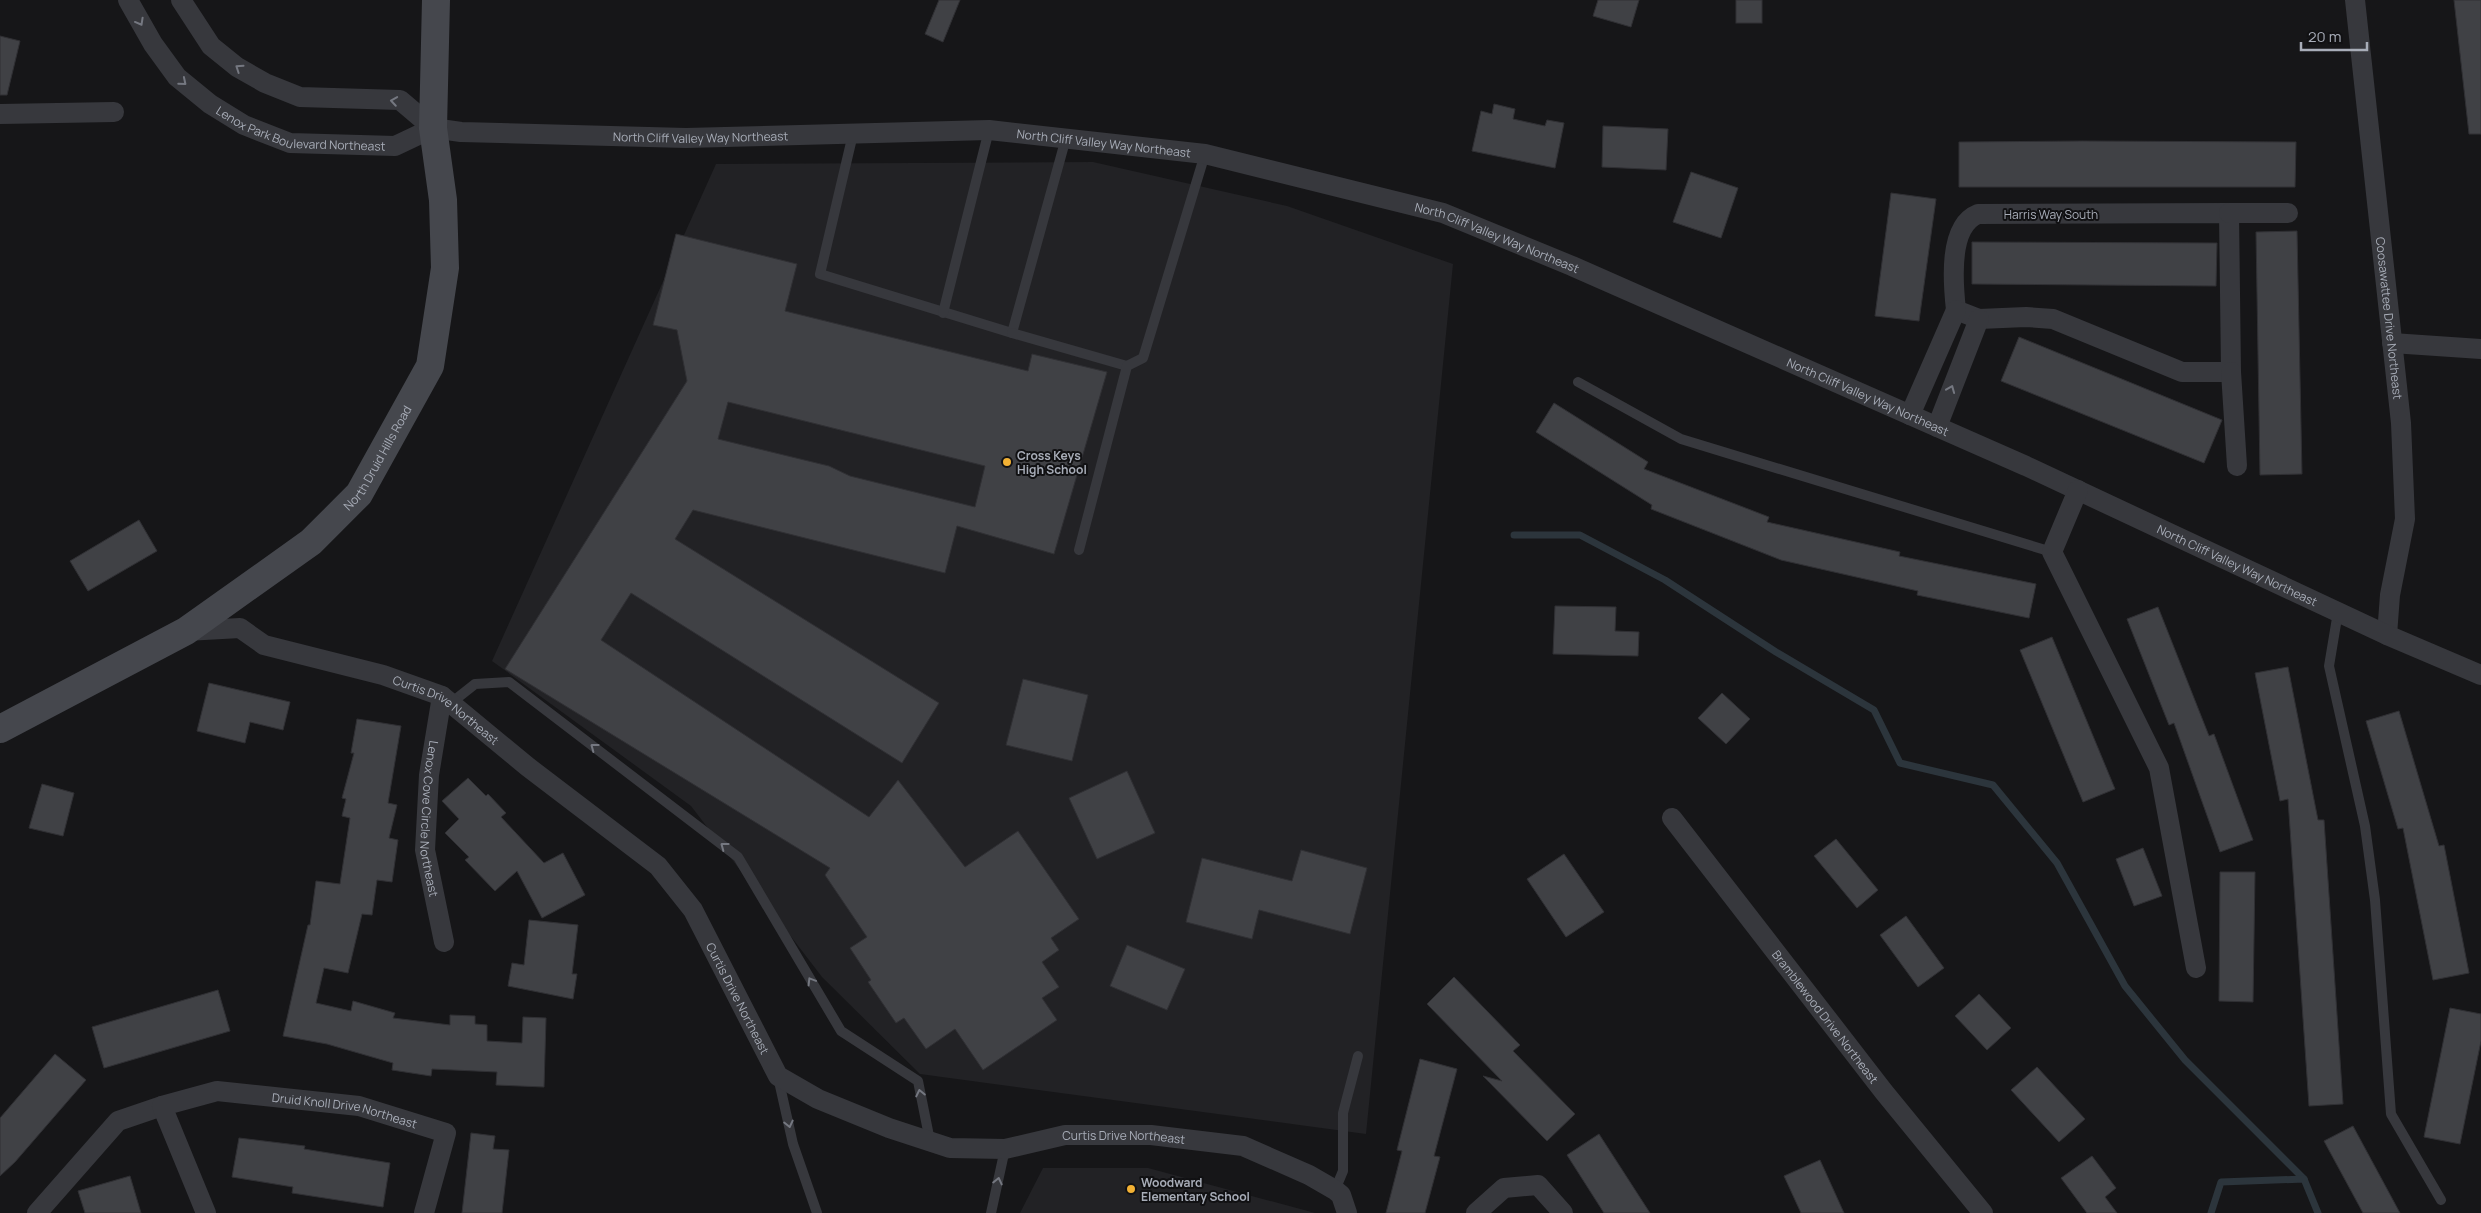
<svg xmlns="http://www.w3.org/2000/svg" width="2481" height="1213" font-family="Manrope,sans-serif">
<rect width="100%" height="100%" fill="#161618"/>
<g fill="#222225">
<polygon points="1093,162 1287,206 1453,264 1366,1134 920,1074 822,977 691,806 492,661 716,164"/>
<polygon points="1043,1168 1148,1168 1315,1213 1020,1213"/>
</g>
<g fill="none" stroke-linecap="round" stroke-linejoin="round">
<g stroke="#2c353c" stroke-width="7">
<polyline points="1514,535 1580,535 1665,580 1776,652 1874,710 1900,763 1993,785 2057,863 2125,986 2185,1060 2304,1179"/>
<polyline points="2211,1213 2221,1182 2304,1179 2318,1213"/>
</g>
</g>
<g fill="#404145" stroke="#303034" fill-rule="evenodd">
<polygon points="939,0 960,0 943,42 925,34"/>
<polygon points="1598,0 1639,0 1631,27 1593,16"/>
<rect x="1736" y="0" width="26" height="23"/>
<polygon points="2454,0 2481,0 2481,134 2469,134"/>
<polygon points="0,36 20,41 7,95 0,95"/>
<polygon points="1494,104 1515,109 1513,119 1545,126 1547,120 1564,123 1555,168 1472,151 1481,111 1492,114"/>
<polygon points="1603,126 1668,129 1666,170 1602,167"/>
<polygon points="2082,141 2296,142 2295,187 1959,187 1959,142"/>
<polygon points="1691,172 1738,188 1721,238 1673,222"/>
<polygon points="1891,193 1936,199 1919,321 1875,316"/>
<polygon points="2297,231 2302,474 2260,475 2256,232"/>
<path d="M676 234 797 264 785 311 1028 371 1032 354 1107 372 1054 554 957 526 945 573 693 510 675 539 939 703 902 763 631 593 601 640 869 817 898 780 965 867 1018 831 1079 919 1051 938 1059 950 1042 962 1059 987 1042 998 1057 1020 983 1070 955 1029 926 1049 904 1018 896 1023 868 982 871 980 850 948 867 937 825 875 830 868 505 669 687 381 677 330 653 325ZM728 402 985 466 975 507 850 476 829 466 718 439Z"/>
<polygon points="1972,242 2217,243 2216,286 1972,284"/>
<polygon points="2019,337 2222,420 2204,463 2001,381"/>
<polygon points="1554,403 1648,462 1644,469 1769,517 1767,522 1900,552 1899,556 2036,584 2029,618 1917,595 1918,591 1781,560 1651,509 1652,505 1536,432"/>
<polygon points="139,520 157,551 88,591 70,561"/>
<polygon points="1555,606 1616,607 1615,631 1639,632 1638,656 1553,654"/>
<polygon points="2158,607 2209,736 2214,734 2253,840 2220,852 2174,723 2169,725 2127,619"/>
<polygon points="2052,637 2115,789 2083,802 2020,650"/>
<polygon points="2288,667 2318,820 2324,820 2343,1104 2309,1106 2288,799 2280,801 2255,673"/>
<polygon points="1023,679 1088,695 1072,761 1006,745"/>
<polygon points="209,683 290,702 283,730 250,722 245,743 197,731"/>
<polygon points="1722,693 1750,719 1726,744 1698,718"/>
<polygon points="2399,711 2439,846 2444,845 2469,973 2433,980 2403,828 2398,829 2366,721"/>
<polygon points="357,719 401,726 388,803 397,805 389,838 398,840 392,882 377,880 372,915 362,914 348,973 324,968 316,1003 351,1011 353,1001 395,1013 393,1018 450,1025 450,1015 475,1016 475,1024 487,1025 487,1041 522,1043 523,1017 546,1018 544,1087 496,1085 497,1072 432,1069 431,1076 392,1070 393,1063 327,1044 283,1036 308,925 310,925 316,881 340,884 350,818 342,816 346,799 342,798 354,753 351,753"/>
<polygon points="1127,771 1155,833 1097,859 1069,798"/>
<polygon points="468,778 486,796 488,794 506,813 501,817 544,863 563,853 585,895 542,918 517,871 495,891 465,860 469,857 445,833 459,819 442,801"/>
<polygon points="42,784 74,793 63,836 29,828"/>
<polygon points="1836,839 1878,890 1857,908 1814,856"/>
<polygon points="2143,848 2162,896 2134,906 2116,859"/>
<polygon points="1301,850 1367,868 1350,934 1259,910 1252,939 1186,922 1202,858 1292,881"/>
<polygon points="1564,854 1604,912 1566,937 1527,879"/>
<polygon points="2220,872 2255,872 2253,1002 2219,1001"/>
<polygon points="1906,916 1944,968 1918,987 1880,935"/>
<polygon points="529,920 578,925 572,974 577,974 573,999 508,986 512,963 524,965"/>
<polygon points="1127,945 1185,969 1167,1010 1110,986"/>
<polygon points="1454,977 1520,1045 1513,1051 1575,1114 1547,1141 1483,1076 1502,1081 1427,1004"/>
<polygon points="218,990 230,1031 104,1068 92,1027"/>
<polygon points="1979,994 2011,1028 1987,1050 1955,1016"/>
<polygon points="2450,1008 2481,1014 2481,1041 2460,1144 2424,1137"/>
<polygon points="55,1054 86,1080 15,1162 0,1176 0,1118"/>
<polygon points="1420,1059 1457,1069 1434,1156 1440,1157 1425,1213 1386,1213 1402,1151 1397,1150"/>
<polygon points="2037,1067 2085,1119 2059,1142 2011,1090"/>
<polygon points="2353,1126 2400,1213 2363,1213 2324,1141"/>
<polygon points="471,1133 495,1136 493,1149 509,1150 502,1213 462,1213"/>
<polygon points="1599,1134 1650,1213 1604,1213 1567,1155"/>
<polygon points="239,1138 305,1146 304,1149 390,1163 383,1207 292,1193 293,1187 232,1177"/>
<polygon points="2092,1156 2116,1188 2105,1197 2117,1213 2087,1213 2061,1178"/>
<polygon points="1820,1160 1844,1213 1801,1213 1784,1176"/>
<polygon points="130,1176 141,1213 85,1213 78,1191"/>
</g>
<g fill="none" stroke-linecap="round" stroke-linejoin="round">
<g stroke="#37383d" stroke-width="10">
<polyline points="853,134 820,274 1012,333 1066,138"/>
<polyline points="943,313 989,130"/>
<polyline points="1012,333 1127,366"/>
<polyline points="1578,382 1681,439 2052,552"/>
<polyline points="1079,550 1127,366 1143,358 1205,154"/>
<polyline points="2338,612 2329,666 2365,826 2375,900 2391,1114 2441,1200"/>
<polyline points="451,703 475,684 509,682 738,857 841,1031 918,1081 930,1141"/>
<polyline points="778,1077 793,1144 817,1213"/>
<polyline points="1335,1190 1343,1171 1343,1113 1358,1056"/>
<polyline points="991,1213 1005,1149"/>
</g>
<g stroke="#37383d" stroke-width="20">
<path id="s1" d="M128 0 153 44 177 77 210 104 244 125 290 143 395 146 433 128"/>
<polyline points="181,0 211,46 237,67 265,83 300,97 400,100 433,128"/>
<path id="s2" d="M2355 0 2401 423 2405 519 2390 595 2387 635"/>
<polyline points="0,114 114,112"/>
<path id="s3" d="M433 128 461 132 686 138 989 130 1205 154 1443 213 1572 266 2026 466 2387 635 2481 675"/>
<path d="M2229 213 2231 372H2182L2053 319 2026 317 1979 319 1956 310C1953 283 1948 226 1978 214Z"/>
<polyline points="2229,213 2288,213"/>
<polyline points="2392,343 2481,349"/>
<polyline points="2231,372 2237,466"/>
<polyline points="1910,415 1956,310"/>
<polyline points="1937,427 1979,319"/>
<polyline points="2078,490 2052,552 2159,768 2196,968"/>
<path id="s4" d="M186 631 240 628 264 645 383 675 442 696 528 767 658 866 693 910 778 1076 818 1099 889 1128 950 1148 1005 1149 1065 1135H1151L1243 1146 1309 1175 1335 1190 1341 1195 1347 1213"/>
<path id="s5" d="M442 696 429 775 425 850 444 942"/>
<path id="s6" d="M1672 818 1884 1092 1983 1213"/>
<polyline points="37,1213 118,1121 162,1106"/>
<path id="s7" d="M206 1213 162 1106 217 1091 359 1106 446 1133 424 1213"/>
<polyline points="1476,1213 1504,1188 1538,1185 1563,1213"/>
</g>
<path stroke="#45474d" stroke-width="28" id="s8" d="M0 729 186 631 311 542 359 494 430 366 445 268 443 200 433 128 436 0"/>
</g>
<defs><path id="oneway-chevron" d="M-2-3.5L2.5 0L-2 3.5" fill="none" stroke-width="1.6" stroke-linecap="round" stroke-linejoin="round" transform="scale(1.25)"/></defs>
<g stroke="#757881">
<use href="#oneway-chevron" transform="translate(140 22) rotate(61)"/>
<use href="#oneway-chevron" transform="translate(239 68) rotate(-146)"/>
<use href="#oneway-chevron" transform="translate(183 82) rotate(40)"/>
<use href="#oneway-chevron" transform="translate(394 101) rotate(-171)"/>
<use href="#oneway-chevron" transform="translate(1951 389) rotate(-68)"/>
<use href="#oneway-chevron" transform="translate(594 747) rotate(-143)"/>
<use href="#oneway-chevron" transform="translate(724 846) rotate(-143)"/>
<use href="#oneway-chevron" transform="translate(811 981) rotate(-121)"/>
<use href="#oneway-chevron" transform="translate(920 1093) rotate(-102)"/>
<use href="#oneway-chevron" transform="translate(789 1124) rotate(77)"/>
<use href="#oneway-chevron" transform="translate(998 1181) rotate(-77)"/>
</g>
<g fill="#f2b134" stroke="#111113" stroke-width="2">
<circle cx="1007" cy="462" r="5"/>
<circle cx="1131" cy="1189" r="5"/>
</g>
<g text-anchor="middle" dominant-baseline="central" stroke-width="4" stroke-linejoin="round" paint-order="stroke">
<g font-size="12" fill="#a8adb8" stroke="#111113">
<text stroke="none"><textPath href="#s1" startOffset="231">Lenox Park Boulevard Northeast</textPath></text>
<text stroke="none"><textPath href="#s3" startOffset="268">North Cliff Valley Way Northeast</textPath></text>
<text stroke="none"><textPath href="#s3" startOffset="672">North Cliff Valley Way Northeast</textPath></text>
<text x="2051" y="214">Harris Way South</text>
<text stroke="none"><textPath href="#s3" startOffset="1078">North Cliff Valley Way Northeast</textPath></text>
<text stroke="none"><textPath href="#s2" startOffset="320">Coosawattee Drive Northeast</textPath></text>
<text stroke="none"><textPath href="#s3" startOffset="1482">North Cliff Valley Way Northeast</textPath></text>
<text stroke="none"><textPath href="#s8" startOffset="472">North Druid Hills Road</textPath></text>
<text stroke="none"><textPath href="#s3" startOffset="1888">North Cliff Valley Way Northeast</textPath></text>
<text stroke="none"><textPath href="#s4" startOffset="279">Curtis Drive Northeast</textPath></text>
<text stroke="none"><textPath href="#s5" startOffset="124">Lenox Cove Circle Northeast</textPath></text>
<text stroke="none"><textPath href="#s4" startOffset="699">Curtis Drive Northeast</textPath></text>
<text stroke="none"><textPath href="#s6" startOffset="251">Bramblewood Drive Northeast</textPath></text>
<text stroke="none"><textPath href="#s7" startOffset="302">Druid Knoll Drive Northeast</textPath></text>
<text stroke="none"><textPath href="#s4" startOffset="1149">Curtis Drive Northeast</textPath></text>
</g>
<g font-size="12" font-weight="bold" fill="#a8adb8" stroke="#111113" text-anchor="start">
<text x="1017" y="455">Cross Keys<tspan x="1017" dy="14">High School</tspan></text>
<text x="1141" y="1182">Woodward<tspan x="1141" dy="14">Elementary School</tspan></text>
</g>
</g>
<path d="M2301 42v8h66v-8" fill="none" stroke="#a8adb8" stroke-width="2.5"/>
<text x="2308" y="42" font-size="15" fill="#a8adb8" stroke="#111113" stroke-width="4" paint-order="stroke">20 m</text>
</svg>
